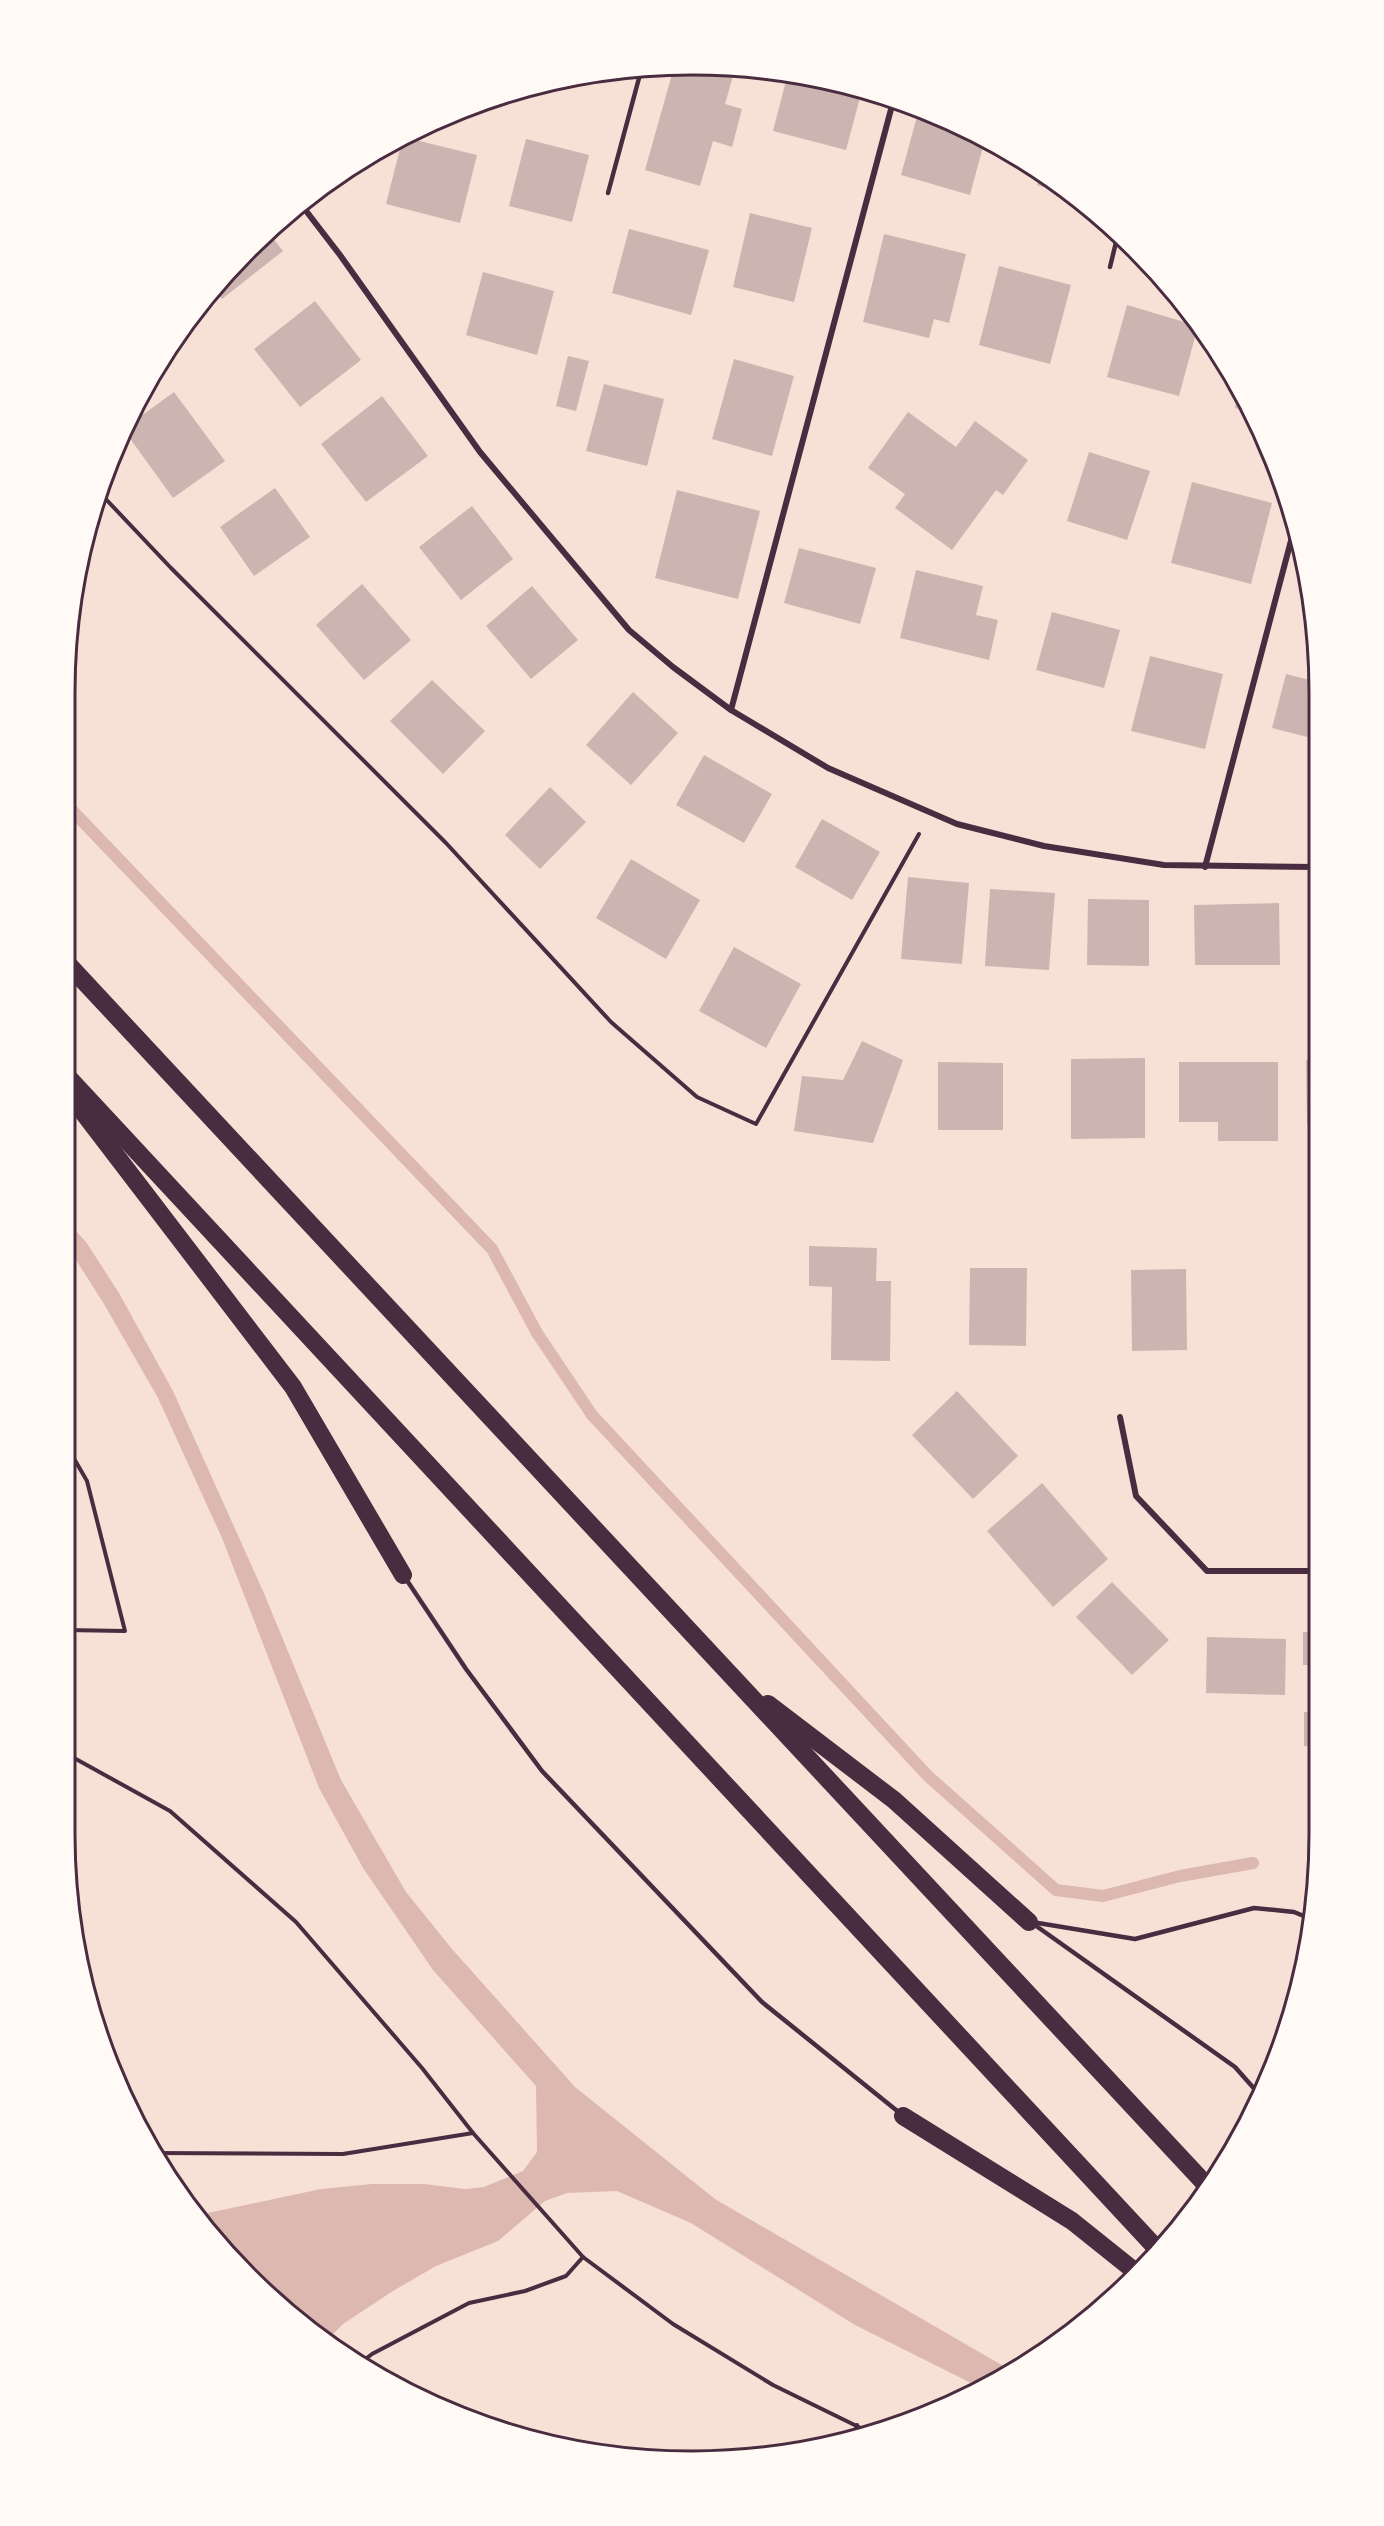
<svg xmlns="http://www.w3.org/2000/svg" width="1384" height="2526" font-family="Poppins,sans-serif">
<rect width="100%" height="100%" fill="#f7e1d7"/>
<polygon fill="#dcb8b0" points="65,1219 86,1242 119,1293 173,1391 263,1591 341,1780 406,1892 452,1949 575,2087 715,2199 1012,2371 981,2388 855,2325 691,2223 617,2191 567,2193 545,2201 498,2241 436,2266 393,2291 343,2324 325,2342 278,2306 194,2216 321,2189 372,2184 424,2184 465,2189 484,2187 523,2171 537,2152 536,2086 433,1970 363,1868 319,1788 222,1538 158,1398 104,1304 73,1255 65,1255"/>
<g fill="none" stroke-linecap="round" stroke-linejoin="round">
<polyline stroke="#dcb8b0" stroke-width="12" points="66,804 492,1249 537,1333 592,1415 928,1776 1056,1890 1103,1896 1180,1876 1253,1863"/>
</g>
<g fill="#ccb4b1">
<polygon points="674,67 735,69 725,104 742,109 732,147 713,141 700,186 645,170"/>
<polygon points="788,73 862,90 846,150 773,131"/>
<polygon points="919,109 985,139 970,195 901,175"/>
<polygon points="403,137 477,155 460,223 386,204"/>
<polygon points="526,139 589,155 572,222 509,206"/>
<polygon points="1041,174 1061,189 1060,192 1037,185"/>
<polygon points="750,213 812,228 794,302 733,287"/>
<polygon points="629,229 709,250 691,315 612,293"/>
<polygon points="269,233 283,251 222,299 213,288 220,279"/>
<polygon points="884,234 966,254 949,323 934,319 929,338 863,322"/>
<polygon points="999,266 1071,285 1050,364 979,345"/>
<polygon points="483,272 554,291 537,355 466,335"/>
<polygon points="315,301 361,360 300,407 254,349"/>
<polygon points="1127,305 1198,326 1179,396 1107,377"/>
<polygon points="568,356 589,361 576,411 556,406"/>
<polygon points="734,359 794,376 772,456 712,439"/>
<polygon points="604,384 664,399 647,466 586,451"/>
<polygon points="1239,391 1241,395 1250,412 1235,408"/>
<polygon points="174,392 225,461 173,498 126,433 130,424"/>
<polygon points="382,396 428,456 366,502 321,444"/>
<polygon points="908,412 956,447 975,421 1028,460 1003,495 996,490 952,550 895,508 905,494 868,468"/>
<polygon points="1089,452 1150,471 1127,540 1067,521"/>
<polygon points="1192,482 1272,503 1251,584 1171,563"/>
<polygon points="275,488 310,537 254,576 220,527"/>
<polygon points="677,490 760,511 738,599 655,578"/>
<polygon points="472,506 513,559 461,600 419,547"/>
<polygon points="799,548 876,568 860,624 784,603"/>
<polygon points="916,570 983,586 976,615 998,620 989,660 900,638"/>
<polygon points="1307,583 1313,606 1302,603"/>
<polygon points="362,584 411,640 364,680 316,625"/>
<polygon points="532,586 578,640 531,679 486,626"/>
<polygon points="1052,612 1120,630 1104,688 1036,670"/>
<polygon points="1150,656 1223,674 1205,749 1131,731"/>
<polygon points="1286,674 1314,681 1315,739 1272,728"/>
<polygon points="432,680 485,731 443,774 390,721"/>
<polygon points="633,692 678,733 631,785 586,745"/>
<polygon points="704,755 772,794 744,843 676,805"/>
<polygon points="550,787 586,822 540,869 505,835"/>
<polygon points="822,819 880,852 852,900 795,867"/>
<polygon points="631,859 700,900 666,959 596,918"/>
<polygon points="908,877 969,883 962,964 901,959"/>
<polygon points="990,889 1055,893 1049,970 985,966"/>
<polygon points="1088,899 1149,900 1149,966 1087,965"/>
<polygon points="1279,903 1280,965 1195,965 1194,905"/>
<polygon points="734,947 801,984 766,1048 699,1011"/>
<polygon points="862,1041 903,1060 873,1143 794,1131 802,1076 843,1080"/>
<polygon points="1145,1058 1145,1138 1071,1139 1071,1059"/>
<polygon points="1306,1060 1316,1060 1316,1124 1307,1124"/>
<polygon points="938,1062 1003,1063 1003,1130 938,1130"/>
<polygon points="1179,1062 1278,1062 1278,1141 1218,1141 1218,1122 1179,1122"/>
<polygon points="809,1246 877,1248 876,1281 891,1281 890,1361 831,1360 832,1287 809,1286"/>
<polygon points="970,1268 1027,1268 1026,1346 969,1345"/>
<polygon points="1186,1269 1187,1350 1132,1351 1131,1270"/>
<polygon points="957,1391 1018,1456 973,1499 912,1435"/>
<polygon points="1042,1483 1108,1559 1053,1607 987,1531"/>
<polygon points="1112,1582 1169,1640 1132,1675 1076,1617"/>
<polygon points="1303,1632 1317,1632 1318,1665 1303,1665"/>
<polygon points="1207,1637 1286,1639 1285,1695 1206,1693"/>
<polygon points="1304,1712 1318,1713 1318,1747 1304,1746"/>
</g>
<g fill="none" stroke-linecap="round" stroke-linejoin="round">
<g stroke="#4a2c40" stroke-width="4">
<polyline points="101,494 171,568 446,843 611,1022 697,1097 756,1124 919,834"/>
<polyline points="65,1630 125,1631 87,1481 65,1443"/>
<polyline points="65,1753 170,1811 296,1922 422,2068 473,2133"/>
<polyline points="152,2153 343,2154 473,2133 583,2257 673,2324 773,2385 873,2434"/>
<polyline points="359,2364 372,2354 469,2303 525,2291 566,2276 583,2257"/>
<polyline points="853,2440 857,2425"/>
</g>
<g stroke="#4a2c40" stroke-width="4.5">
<polyline points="608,193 642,67"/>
<polyline points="1110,267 1118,234"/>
<polyline points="406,1579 466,1669 542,1771 762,2002 901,2114"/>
<polyline points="1032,1922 1135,1939 1254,1908 1294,1912 1311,1919"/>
<polyline points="1032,1923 1235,2067 1258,2093"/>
</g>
<g stroke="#4a2c40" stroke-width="6">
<polyline points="300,203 340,255 480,452 629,630 673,667 731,710 828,768 957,824 1044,846 1164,865 1315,867"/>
<polyline points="731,710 894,98"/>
<polyline points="1205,867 1293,533"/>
<polyline points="1120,1417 1136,1496 1207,1571 1317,1571"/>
</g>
<g stroke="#4a2c40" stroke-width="18">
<polyline points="65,961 1209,2188"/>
<polyline points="65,1074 1158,2250"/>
<polyline points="66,1090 293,1387 403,1575"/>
<polyline points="768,1704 894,1800 1029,1922"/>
<polyline points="903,2116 1072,2221 1137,2273"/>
</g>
</g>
<path d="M0 0H1384V2526H0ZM692 75H692A617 617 0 0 1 1309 692V1834A617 617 0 0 1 692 2451H692A617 617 0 0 1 75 1834V692A617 617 0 0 1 692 75Z" fill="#fffaf5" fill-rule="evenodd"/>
<path fill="none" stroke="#4a2c40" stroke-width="3" d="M692 75H692A617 617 0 0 1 1309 692V1834A617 617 0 0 1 692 2451H692A617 617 0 0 1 75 1834V692A617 617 0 0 1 692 75Z"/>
</svg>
